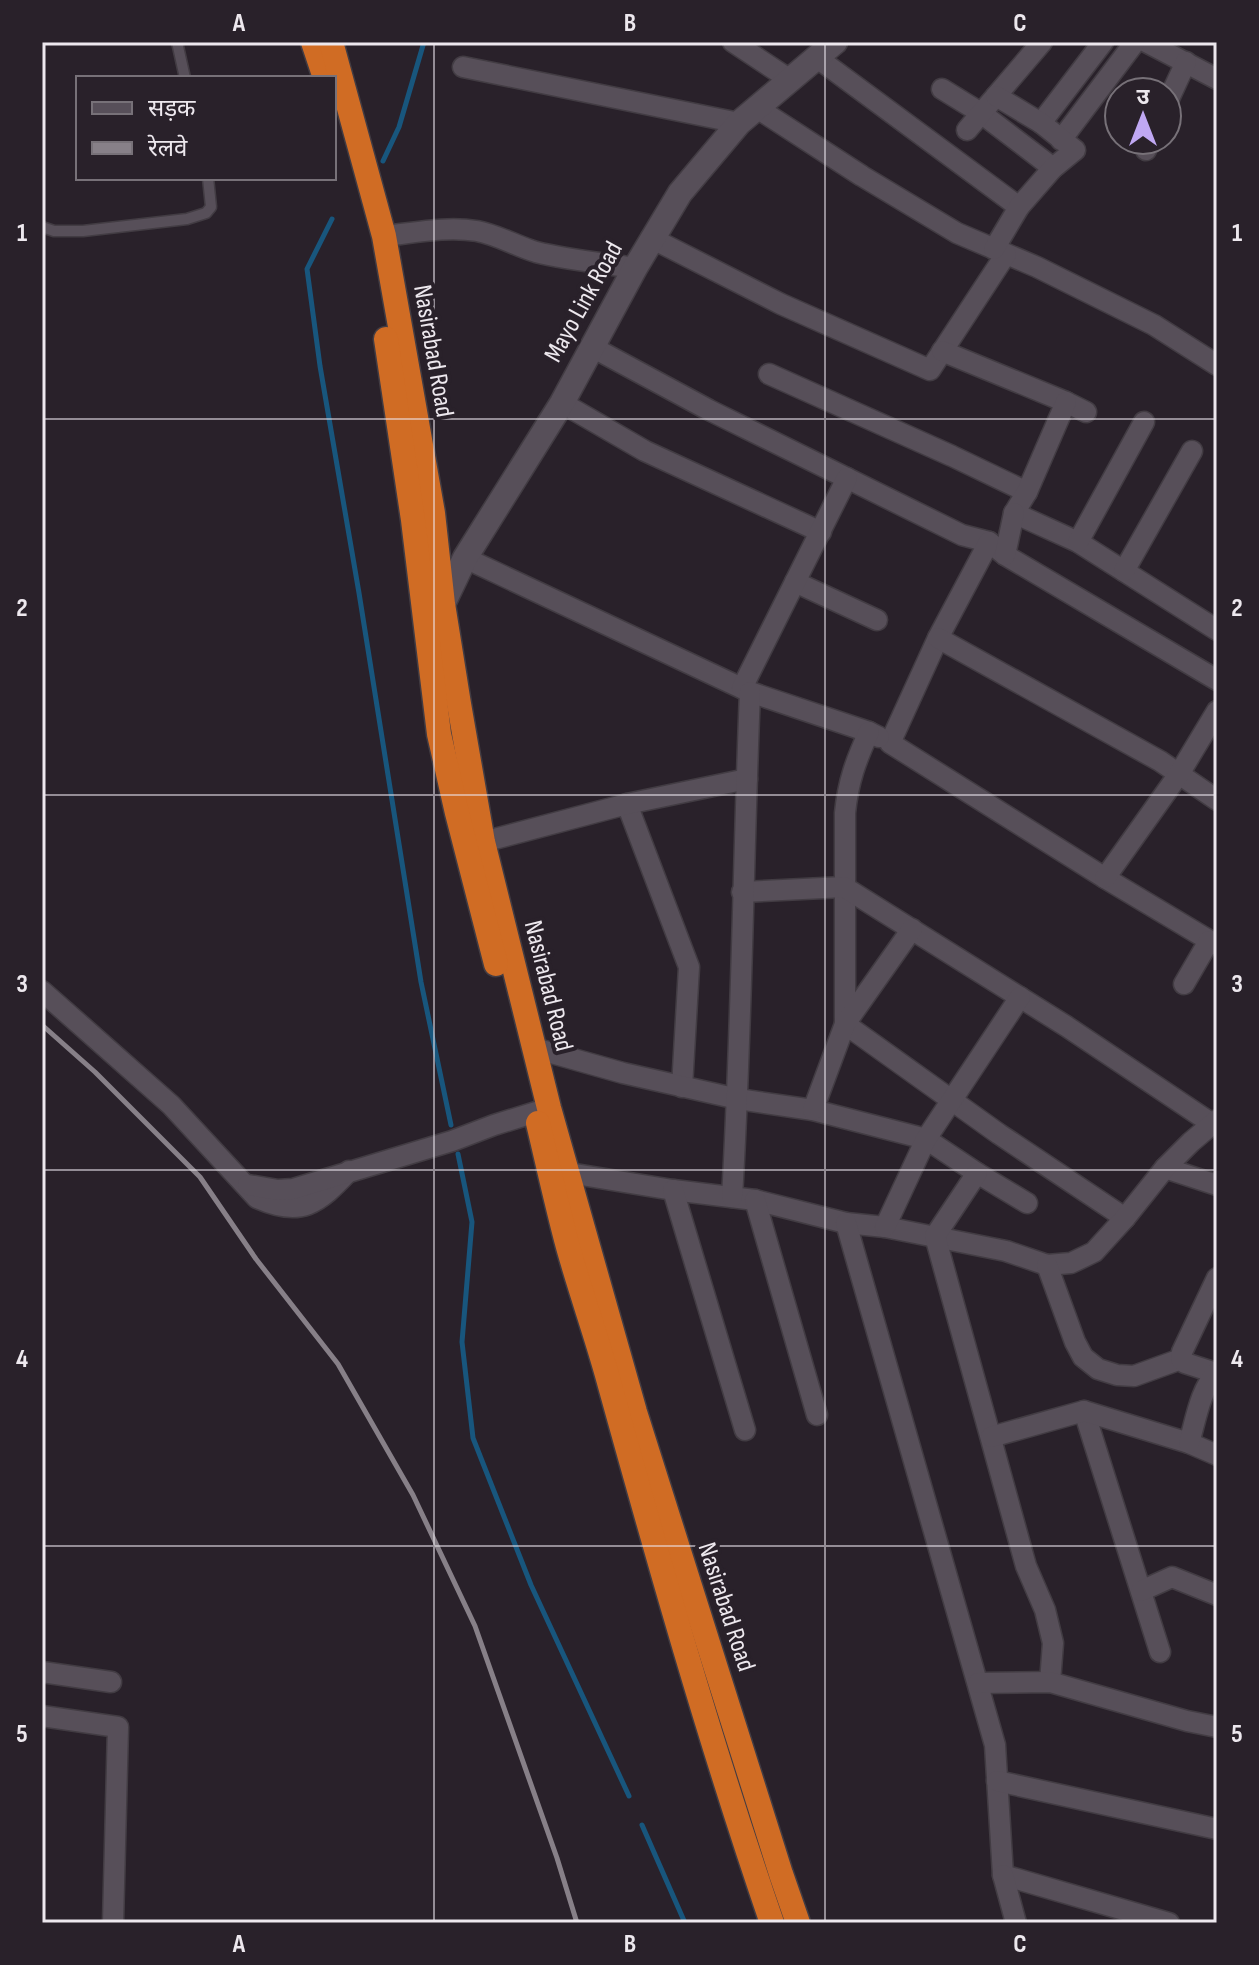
<svg xmlns="http://www.w3.org/2000/svg" width="1259" height="1965" font-family="'Sofia Sans Condensed','Noto Sans Devanagari',sans-serif">
<rect width="100%" height="100%" fill="#29212a"/>
<g fill="none" stroke-linecap="round" stroke-linejoin="round">
<g stroke="#18567d" stroke-width="5">
<polyline points="383,161 399,127 424,42"/>
<polyline points="332,219 307,269 320,366 359,593 421,982 451,1125"/>
<polyline points="458,1154 472,1222 462,1342 473,1438 531,1585 629,1796"/>
<polyline points="642,1825 685,1923"/>
</g>
<g stroke="#423c43" stroke-width="13">
<g id="service">
<polyline points="177,42 185,78"/>
<polyline points="42,227 54,231 83,231 187,219 206,213 211,207 208,178"/>
</g>
</g>
<g stroke="#423c43" stroke-width="23">
<g id="minor">
<polyline points="733,42 789,79"/>
<polyline points="1146,42 1217,79"/>
<polyline points="816,57 1019,207"/>
<polyline points="463,67 739,123"/>
<polyline points="942,89 981,113 1053,168"/>
<polyline points="1167,103 1186,62"/>
<polyline points="757,108 862,176 957,233 1037,267 1154,325 1217,365"/>
<polyline points="1041,123 1103,42"/>
<polyline points="967,130 1042,42"/>
<polyline points="1061,140 1135,42"/>
<polyline points="1146,150 1150,140"/>
<path d="M384 236C414 233 446 226 477 231 498 235 516 246 536 252 568 260 602 263 635 268"/>
<polyline points="651,238 781,304 930,370 1006,254"/>
<polyline points="994,249 1019,207 1053,168 1075,150 1041,123 996,96"/>
<polyline points="592,347 709,410 962,535 989,542 1005,555 1217,680"/>
<polyline points="942,351 1066,402 1086,412"/>
<polyline points="769,374 952,456 1027,492"/>
<polyline points="1066,402 1027,492 1014,513 1078,542 1217,630"/>
<polyline points="562,403 645,451 821,532"/>
<polyline points="989,542 938,638 890,743 1105,878 1217,945"/>
<polyline points="1078,542 1144,422"/>
<polyline points="1005,555 1014,513"/>
<polyline points="465,558 750,692 869,732 879,737"/>
<polyline points="1124,571 1192,451"/>
<polyline points="795,582 877,620"/>
<polyline points="938,638 1160,761 1217,800"/>
<polyline points="742,688 847,478"/>
<path d="M869 732C856 760 848 782 845 813V1024L999 1134 1125 1218"/>
<polyline points="627,804 689,967 682,1087"/>
<polyline points="483,842 627,804 747,779"/>
<polyline points="1105,878 1179,774 1217,711"/>
<polyline points="742,892 844,887 1066,1026 1211,1123"/>
<polyline points="1184,984 1209,941"/>
<path d="M42 991 171 1105 257 1198C301 1218 318 1204 349 1171"/>
<polyline points="534,1048 623,1073 738,1099 813,1110 926,1139 977,1173 1027,1203"/>
<polyline points="813,1110 845,1024 912,929"/>
<polyline points="1165,1168 1217,1185"/>
<polyline points="569,1173 673,1190 755,1200 846,1223 885,1227 1006,1251 1047,1265 1071,1263 1094,1252 1125,1218 1165,1168 1191,1142 1217,1120"/>
<polyline points="977,1173 935,1236 1026,1566 1045,1610 1053,1643 1050,1682"/>
<polyline points="248,1185 278,1190 293,1189 452,1141 494,1125 549,1108"/>
<polyline points="673,1190 745,1430"/>
<path d="M732 1197C742 1029 743 860 750 692"/>
<polyline points="755,1200 817,1415"/>
<polyline points="846,1223 995,1745 1003,1875 1169,1923"/>
<polyline points="885,1227 926,1139 1020,997"/>
<polyline points="1047,1265 1075,1342 1083,1357 1098,1369 1117,1375 1134,1376 1181,1359"/>
<polyline points="1216,1373 1185,1363 1181,1359 1182,1352 1217,1278"/>
<polyline points="1084,1411 1160,1652"/>
<polyline points="991,1437 1084,1411 1189,1443 1217,1455"/>
<path d="M1189 1443C1196 1419 1200 1390 1217 1372"/>
<polyline points="1141,1591 1172,1577 1217,1595"/>
<polyline points="42,1672 111,1682"/>
<polyline points="978,1683 1050,1682 1187,1721 1217,1727"/>
<polyline points="42,1716 118,1727 113,1923"/>
<polyline points="997,1781 1217,1829"/>
<polyline points="1003,1875 1016,1923"/>
</g>
</g>
<g stroke="#423c43" stroke-width="27">
<polyline id="tertiary" points="435,612 443,604 465,558 562,403 635,268 680,193 739,123 835,42"/>
</g>
<g stroke="#423c43" stroke-width="27">
<g id="trunk">
<polyline points="313,42 325,78"/>
<polyline points="331,42 384,236 433,513 443,604 459,704 483,842 549,1108 635,1412 781,1874 798,1923"/>
<polyline points="386,339 413,520 439,734 457,813 496,964"/>
<path d="M538 1123C548 1165 557 1206 568 1247 580 1290 595 1332 607 1375 658 1559 710 1743 772 1923"/>
</g>
</g>
<use href="#service" stroke="#574f59" stroke-width="10"/>
<use href="#minor" stroke="#574f59" stroke-width="20"/>
<use href="#tertiary" stroke="#574f59" stroke-width="24"/>
<use href="#trunk" stroke="#d06c24" stroke-width="24"/>
<polyline stroke="#878088" stroke-width="5" points="42,1025 95,1072 200,1177 256,1259 338,1364 413,1495 475,1626 557,1858 577,1923"/>
</g>
<path fill="none" stroke="#ede8ee" stroke-width="2" stroke-opacity="0.55" d="M434 42V1923M825 42V1923M42 419H1217M42 795H1217M42 1170H1217M42 1546H1217"/>
<g text-anchor="middle" dominant-baseline="central" stroke-width="8" stroke-linejoin="round" paint-order="stroke">
<g font-size="26" fill="#ede8ee" stroke="#29212a">
<text transform="translate(584 302) rotate(-61)">Mayo Link Road</text>
<text transform="translate(433 351) rotate(80)">Nasirabad Road</text>
<text transform="translate(548 986) rotate(76)">Nasirabad Road</text>
<text transform="translate(726 1607) rotate(72)">Nasirabad Road</text>
</g>
</g>
<rect width="1259" height="1965" fill="none" stroke="#29212a" stroke-width="88"/>
<rect x="76" y="76" width="260" height="104" fill="#29212a" stroke="#777178" stroke-width="2"/>
<rect x="92" y="102" width="40" height="12" fill="#574f59" stroke="#777178" stroke-width="2"/>
<text x="148" y="116" font-size="24" fill="#ede8ee">सड़क</text>
<rect x="92" y="142" width="40" height="12" fill="#878088" stroke="#777178" stroke-width="2"/>
<text x="148" y="156" font-size="24" fill="#ede8ee">रेलवे</text>
<g transform="translate(1143 116)"><circle r="38" fill="#29212a" stroke="#777178" stroke-width="2"/>
<path d="M0-6L14 30L0 20L-14 30Z" fill="#c0a8f3"/>
<text y="-12" font-size="22" font-weight="bold" text-anchor="middle" fill="#ede8ee">उ</text>
</g>
<rect x="44" y="44" width="1171" height="1877" fill="none" stroke="#ede8ee" stroke-width="3"/>
<g font-size="26" text-anchor="middle" font-weight="bold" fill="#ede8ee">
<text x="239" y="31">A</text>
<text x="630" y="31">B</text>
<text x="1020" y="31">C</text>
<text x="22" y="241">1</text>
<text x="1237" y="241">1</text>
<text x="22" y="616">2</text>
<text x="1237" y="616">2</text>
<text x="22" y="992">3</text>
<text x="1237" y="992">3</text>
<text x="22" y="1367">4</text>
<text x="1237" y="1367">4</text>
<text x="22" y="1742">5</text>
<text x="1237" y="1742">5</text>
<text x="239" y="1952">A</text>
<text x="630" y="1952">B</text>
<text x="1020" y="1952">C</text>
</g>
</svg>
